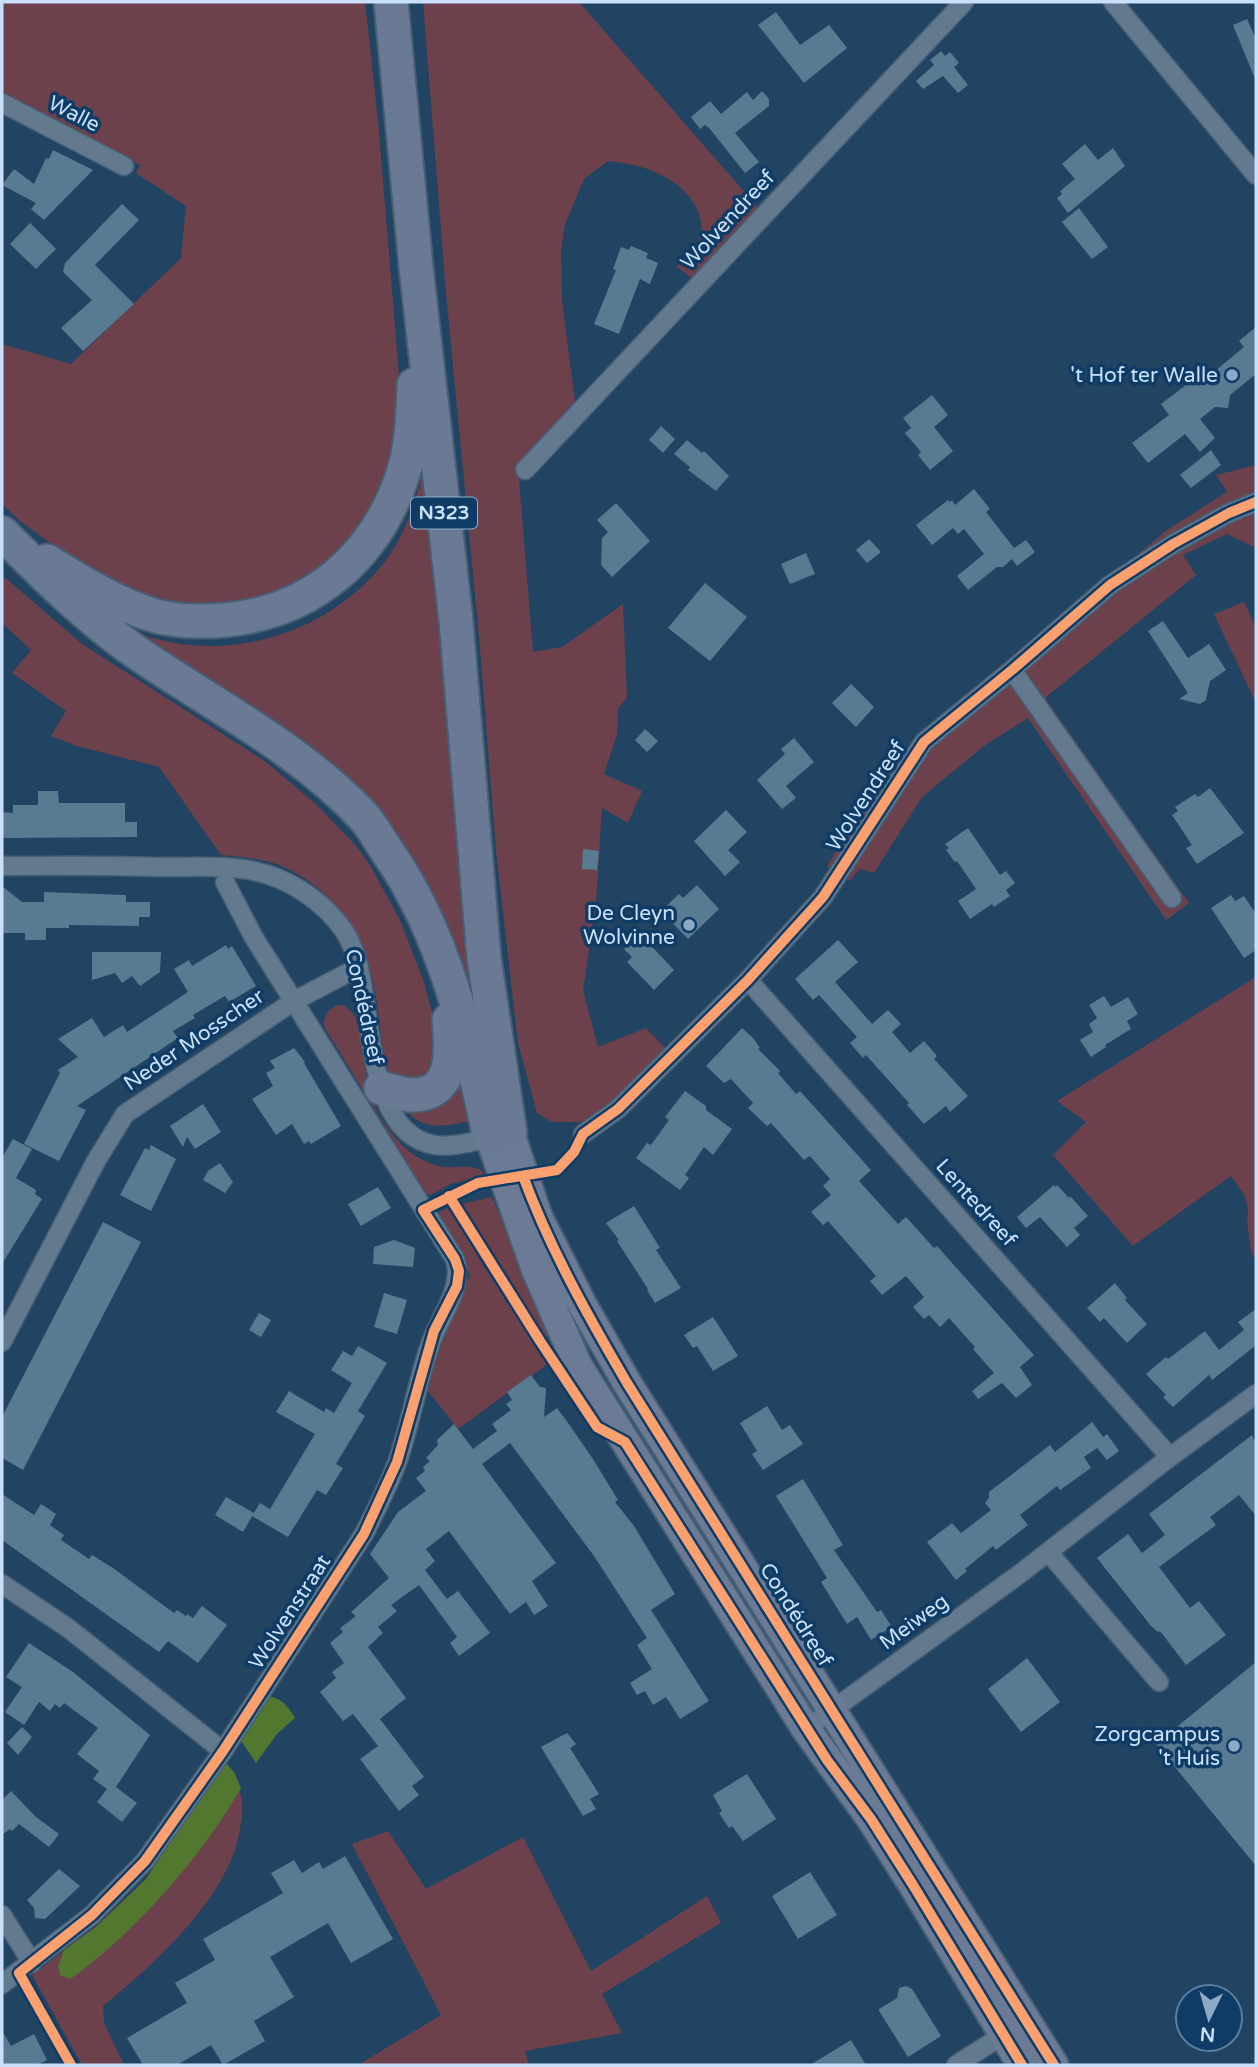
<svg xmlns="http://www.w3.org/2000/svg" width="1258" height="2067" font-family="'Varela Round',sans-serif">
<rect width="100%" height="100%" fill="#204462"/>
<g fill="#6c414c">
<polygon points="2,2 365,2 378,120 399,375 398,438 389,477 358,537 309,581 247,606 166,607 97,577 20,521 2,504 2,344 71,364 181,258 186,206 136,173 140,165 2,95"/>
<path d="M423 2H579L761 211 693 279 677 267C683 258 696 245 700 236 703 230 701 220 699 214 686 178 643 164 608 161L584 179 565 224 561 251 562 299 576 409 556 423 518 466 533 652 562 647 623 604 627 697 618 709 617 735 604 774 642 791 628 823 602 808 596 904 583 990 598 1047 646 1028 666 1049 612 1102 585 1122H552L537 1113 518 1043 496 851 479 637 446 293Z"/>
<polygon points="1256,465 1256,548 1227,534 1183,555 1196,575 1045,698 1189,903 1166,920 1028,718 984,746 922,797 874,873 860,869 849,881 827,866 870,796 915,741 1167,530 1227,492 1216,475"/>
<path d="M423 472 490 1068 419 879 123 625C133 630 143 636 153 638 238 662 333 630 386 560 405 535 415 503 423 472Z"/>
<path d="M2 575 82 644 266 762 317 805 357 847 371 867 400 920 423 979 443 1053 433 1082 392 1078 385 1067C381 1039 379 1010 373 982 362 931 328 884 279 865 260 858 241 857 221 855L159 767 77 746 51 736 66 711 12 673 31 650 2 623Z"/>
<polygon points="1244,602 1256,627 1256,703 1214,614"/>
<polygon points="1256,977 1256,1262 1251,1251 1247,1222 1248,1210 1245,1196 1231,1176 1133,1246 1053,1155 1086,1122 1057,1101"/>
<path d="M337 1005H343C349 1009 355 1014 357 1021 366 1056 363 1093 385 1124 398 1144 414 1159 438 1166 451 1170 476 1162 484 1173L483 1176 451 1184 431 1195 426 1194 325 1028 323 1023 328 1011Z"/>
<path d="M459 1068 470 1121C437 1128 421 1131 399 1102Z"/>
<polygon points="492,1197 551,1334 541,1340 458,1205"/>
<polygon points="449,1207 484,1266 549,1363 458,1429 425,1387 451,1311 470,1275 438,1213"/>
<path d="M224 1763C230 1773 238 1785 241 1796 244 1807 242 1818 240 1828 232 1894 153 1966 103 2006L104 2023 124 2065H82L32 1975 95 1927 146 1879Z"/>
<polygon points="388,1831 426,1889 523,1837 591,1971 707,1896 721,1923 602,1994 622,2033 525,2051 529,2065 358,2065 441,2015 352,1844"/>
</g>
<g fill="#51782e">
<path d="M266 1696C281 1697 288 1706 295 1718L277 1734 256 1763 239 1738Z"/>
<path d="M221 1763 227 1764 234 1772 241 1788C202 1856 139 1928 76 1975L70 1979 60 1975 58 1967 64 1950 96 1927 146 1879Z"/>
</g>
<g fill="#597b91">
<polygon points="776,12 800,45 829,25 847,48 804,83 758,25"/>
<polygon points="1247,19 1256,39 1256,81 1233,25"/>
<polygon points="941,51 945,56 950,52 959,63 954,67 968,85 958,93 943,76 923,89 916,81 934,65 930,60"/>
<polygon points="762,91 769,99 769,106 735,133 759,162 745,173 710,129 705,125 700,129 691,117 710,101 721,114 747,92 753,100"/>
<polygon points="1085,144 1098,160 1113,148 1125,166 1068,213 1057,198 1062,194 1060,191 1075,179 1062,164"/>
<polygon points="53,150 93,170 44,220 31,209 36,203 2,185 14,169 34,184 46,158 49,159"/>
<polygon points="122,204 139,220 95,265 134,304 83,351 61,328 92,300 63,272 65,263"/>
<polygon points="1079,208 1108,247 1092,259 1062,222"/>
<polygon points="30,223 56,249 36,269 10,244"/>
<polygon points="631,246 648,253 646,258 658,263 650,284 640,279 619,334 594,324 616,270 613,269 621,247 629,250"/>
<polygon points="1256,327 1256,374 1230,395 1228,408 1215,407 1200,419 1215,438 1200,452 1185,434 1148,463 1132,443 1169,415 1161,404 1186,385 1184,370 1192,374 1195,371 1203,381 1244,347 1239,341"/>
<polygon points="932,395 948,415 934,427 953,451 930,470 918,455 921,452 905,433 911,428 903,418"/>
<polygon points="661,426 675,439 663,453 649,440"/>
<polygon points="687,440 702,453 704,451 729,476 716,491 688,470 690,467 674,454"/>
<polygon points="1211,450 1221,465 1191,488 1180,475"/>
<polygon points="974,489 990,509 986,512 1014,548 1026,540 1035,552 1017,566 1012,559 1003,567 997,567 968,590 957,576 984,554 964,529 958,534 953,528 932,545 916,525 948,500 950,502 952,500 955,505"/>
<polygon points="616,503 650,541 612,577 601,565 602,538 608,532 597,520"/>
<polygon points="869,539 881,552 867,563 856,550"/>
<polygon points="806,553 815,574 790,584 781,564"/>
<polygon points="705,583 747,617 710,661 668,628"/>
<polygon points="1163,621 1188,658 1209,644 1226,670 1210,681 1206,700 1200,704 1179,699 1188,693 1148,631"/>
<polygon points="851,684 874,707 856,727 832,703"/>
<polygon points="645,729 658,741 647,752 635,740"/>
<polygon points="794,738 814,762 786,786 796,798 782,809 757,780 785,754 781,749"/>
<polygon points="1210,788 1244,833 1197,864 1186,848 1192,845 1172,815 1178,811 1175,807 1195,794 1198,797"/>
<polygon points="38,791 58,791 59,803 125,803 125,822 137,822 137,837 2,838 2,812 13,813 13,805 38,805"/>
<polygon points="726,810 747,832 728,850 740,862 725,876 694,841"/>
<polygon points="968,828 1000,875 1006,871 1015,883 1006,890 1010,896 994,907 992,904 970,919 958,901 976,889 957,861 955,862 946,850 949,848 945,844"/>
<polygon points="583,849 599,851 597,870 582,869"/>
<polygon points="697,885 719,909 688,939 661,911 679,894 683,898"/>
<polygon points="2,886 22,902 44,902 44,892 126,895 126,902 150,902 150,917 139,917 139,926 69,925 69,928 46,928 46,940 25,940 25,933 2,933"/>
<polygon points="1231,895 1235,901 1244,896 1256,914 1256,950 1244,958 1211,908"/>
<polygon points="640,934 674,970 654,990 627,962 632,957 624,949"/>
<polygon points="838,940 858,962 835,982 872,1024 888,1010 901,1024 892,1032 910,1053 924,1041 937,1056 934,1059 968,1096 950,1112 946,1106 924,1124 907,1105 909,1103 866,1055 863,1058 850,1043 857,1037 819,995 813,1000 795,979"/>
<polygon points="226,945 228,949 232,946 256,986 229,1002 225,996 193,1015 195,1018 173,1031 178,1038 77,1106 86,1110 59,1161 24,1144 60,1073 58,1070 78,1057 58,1039 92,1018 104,1037 123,1025 127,1032 188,992 174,969 189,960 192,966"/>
<polygon points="92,952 161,952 160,972 140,986 132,976 122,983 115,973 92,980"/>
<polygon points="1104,996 1111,1007 1128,997 1138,1014 1127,1021 1131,1029 1105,1045 1106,1047 1091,1057 1080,1040 1093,1032 1089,1024 1097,1018 1089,1005"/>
<polygon points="742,1028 753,1038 760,1048 758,1049 780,1071 778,1073 796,1094 800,1091 871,1170 859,1181 898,1224 906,1217 934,1248 937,1246 1034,1355 1020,1367 1032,1385 1016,1398 1002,1383 978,1399 972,1391 994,1373 973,1349 975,1347 949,1318 940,1327 929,1315 924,1319 913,1307 924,1297 906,1276 882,1295 870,1281 876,1276 828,1221 823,1225 811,1212 831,1195 823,1186 830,1179 810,1156 804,1160 771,1123 767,1126 748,1108 753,1103 731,1079 724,1083 706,1066"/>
<polygon points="294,1048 305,1062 304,1063 341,1126 311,1144 309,1141 304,1144 292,1124 276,1135 252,1099 273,1086 266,1073 275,1068 270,1061"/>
<polygon points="685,1091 706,1106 706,1110 732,1129 713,1155 704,1147 685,1175 689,1178 680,1190 636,1158 647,1143 651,1145 669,1120 665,1117"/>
<polygon points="203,1104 221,1132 195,1149 187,1137 183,1147 170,1126"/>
<polygon points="13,1139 32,1149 16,1178 36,1190 35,1194 42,1199 2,1264 2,1158"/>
<polygon points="151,1145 176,1159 151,1211 120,1195 145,1148 149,1150"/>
<polygon points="220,1163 233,1182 225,1193 203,1180 208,1171"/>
<polygon points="1054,1185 1056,1187 1057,1185 1069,1198 1070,1196 1088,1216 1074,1228 1080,1235 1067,1247 1040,1217 1026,1228 1017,1217"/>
<polygon points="378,1187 391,1208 361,1226 348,1204"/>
<polygon points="634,1206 660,1248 656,1250 681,1288 655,1303 647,1290 648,1289 617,1241 619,1240 606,1223"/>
<polygon points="103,1222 141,1242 23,1470 2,1458 2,1417"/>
<polygon points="394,1240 415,1248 413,1267 373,1264 374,1247"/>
<polygon points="1115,1283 1127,1298 1125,1300 1147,1324 1127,1343 1104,1318 1100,1322 1087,1308"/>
<polygon points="384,1293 407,1300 397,1334 374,1327"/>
<polygon points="1256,1309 1256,1348 1255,1346 1212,1380 1209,1375 1173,1407 1163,1397 1166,1395 1146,1374 1166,1357 1168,1359 1205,1331 1219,1350 1244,1330 1238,1322"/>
<polygon points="259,1313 271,1320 261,1337 249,1330"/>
<polygon points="713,1317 738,1356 713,1371 697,1346 693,1348 684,1335"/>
<polygon points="358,1346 387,1363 358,1411 365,1416 336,1464 343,1468 326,1495 317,1490 288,1537 252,1516 260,1503 270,1509 315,1434 276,1412 289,1391 324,1412 326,1408 334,1413 352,1383 331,1370 343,1351 352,1356"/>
<polygon points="531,1375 540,1387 546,1388 544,1417 557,1408 566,1420 593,1459 618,1500 615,1502 634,1526 675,1594 651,1610 709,1701 680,1719 666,1697 653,1705 645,1691 637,1695 630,1683 652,1669 637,1645 647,1638 594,1556 510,1443 482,1464 556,1563 532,1581 548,1606 534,1615 526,1602 510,1614 449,1531 426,1549 435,1561 425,1570 447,1599 458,1591 490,1633 459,1656 450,1643 457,1637 419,1585 391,1605 397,1611 378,1627 383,1633 368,1647 406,1698 380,1719 424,1777 412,1786 419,1795 399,1811 360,1759 378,1746 353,1714 343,1721 320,1692 336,1678 332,1672 344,1663 330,1643 343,1632 340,1628 356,1616 351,1612 389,1578 370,1554 398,1512 426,1491 416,1478 425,1471 423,1467 430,1461 426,1458 438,1445 437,1440 454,1424 473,1449 497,1431 492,1424 511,1410 506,1404 512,1400 507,1392"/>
<polygon points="767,1406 782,1430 790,1425 803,1444 763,1470 752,1454 757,1451 740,1423"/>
<polygon points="1092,1422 1103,1437 1107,1434 1119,1451 1107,1460 1097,1448 1084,1457 1091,1468 1060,1490 1057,1486 1020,1515 1028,1525 996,1550 993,1546 965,1569 967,1571 956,1580 927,1542 952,1523 961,1533 991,1510 985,1503 989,1498 989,1492 1050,1445 1055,1452"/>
<polygon points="1252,1435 1256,1445 1256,1516 1239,1495 1210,1517 1216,1525 1159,1567 1190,1608 1199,1601 1226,1635 1186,1665 1160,1631 1158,1632 1151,1626 1097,1558 1128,1534 1142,1553 1165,1535 1149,1514"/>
<polygon points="803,1479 843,1545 834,1550 877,1612 881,1610 892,1627 871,1640 857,1617 847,1624 821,1582 827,1578 776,1496"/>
<polygon points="2,1494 34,1515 41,1504 56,1514 50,1525 64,1535 61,1540 89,1559 92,1555 113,1568 174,1613 177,1610 186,1616 187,1614 193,1618 202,1606 227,1625 198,1663 168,1641 159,1652 2,1540"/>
<polygon points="226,1497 254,1513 243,1532 215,1515"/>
<polygon points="29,1643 73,1672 150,1735 116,1787 137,1803 122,1822 97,1802 107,1789 93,1779 99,1771 77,1754 98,1728 64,1703 60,1708 55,1704 50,1711 39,1702 24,1725 5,1712 22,1687 6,1677"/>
<polygon points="1027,1658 1060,1702 1021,1732 988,1689"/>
<polygon points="1256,1662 1256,1866 1156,1744"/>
<polygon points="22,1727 32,1737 18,1755 7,1743"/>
<polygon points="567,1733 576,1744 570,1748 599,1794 590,1799 596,1809 583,1816 541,1747"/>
<polygon points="747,1774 776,1819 743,1841 732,1826 729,1828 719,1813 722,1811 713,1795"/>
<polygon points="11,1791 36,1817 59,1834 49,1847 19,1824 12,1831 10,1829 2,1835 2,1800"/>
<polygon points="345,1856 393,1939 351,1963 328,1923 270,1957 294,1997 254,2021 265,2041 223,2065 211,2045 177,2065 143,2065 127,2038 187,2003 175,1983 215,1960 203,1939 283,1893 271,1873 294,1860 302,1873 319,1862 323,1869"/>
<polygon points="59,1869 80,1886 45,1919 35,1918 34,1908 27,1900"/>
<polygon points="810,1872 837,1915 798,1939 772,1896"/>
<polygon points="906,1986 912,1989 941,2036 908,2057 879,2011 879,2009 897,1998 899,1988"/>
<polygon points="2,2031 11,2046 34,2034 47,2060 37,2065 2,2065"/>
<polygon points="851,2040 866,2065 810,2065"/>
</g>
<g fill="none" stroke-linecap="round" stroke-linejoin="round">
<g stroke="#475f75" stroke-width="21">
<g id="minor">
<polyline points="1113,2 1256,175"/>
<polyline points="2,103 124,166"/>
<polyline points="525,470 964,2"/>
<polyline points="1012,670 1172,898"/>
<path d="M2 866C53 866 104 865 155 867 207 868 252 860 299 889 320 902 343 923 352 946 375 998 361 1133 435 1145 455 1148 478 1140 497 1136"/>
<polyline points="748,980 1170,1457"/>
<polyline points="583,1134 618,1109 748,980 823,897 924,742 1012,670 1110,585 1173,544 1229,513 1256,502"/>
<polyline points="2,1342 96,1161 125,1114 294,1001 359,967"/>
<polyline points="1049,1553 1159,1682"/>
<polyline points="2,1584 68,1628 223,1751"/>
<polyline points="806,1729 1021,1573 1170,1457 1256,1394"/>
<polyline points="2,1915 32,1963"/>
<path d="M2 1984 92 1915 145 1861 223 1751 364 1534C376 1510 389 1485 398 1460 411 1422 417 1383 430 1345 439 1317 464 1290 455 1259L253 936 225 882"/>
<polyline points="956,2065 1003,2035 1013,2031"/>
</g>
</g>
<g stroke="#475f75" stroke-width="32">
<g id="primary">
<polyline points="510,1133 538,1217 583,1306 627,1383 1054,2065"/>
<polyline points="490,1138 536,1270 578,1366 806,1729 871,1819 913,1885 1022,2065"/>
</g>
</g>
<g stroke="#475f75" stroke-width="37">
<g id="motorway">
<polyline points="391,2 416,267 456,621 484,958 510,1133"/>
<path d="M2 533C45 576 86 617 136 652 213 705 298 747 363 816 372 826 379 839 387 851 446 935 468 1039 490 1138"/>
<path d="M47 561C81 582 118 605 156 616 179 622 202 622 225 620 312 612 376 557 403 474 412 446 413 414 414 385"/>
<path d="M381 1088C390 1090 400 1094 409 1095 455 1097 452 1052 449 1020"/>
</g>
</g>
<use href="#minor" stroke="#62798e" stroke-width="18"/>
<use href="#primary" stroke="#6b7b95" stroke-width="28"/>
<use href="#motorway" stroke="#6a7a95" stroke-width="33"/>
<g stroke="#0f3c66" stroke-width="15">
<g id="cycleway">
<path d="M523 1176C550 1249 588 1316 627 1383L1054 2065"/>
<polyline points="449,1196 540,1341 597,1427 625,1442 827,1760 871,1819 913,1885 1022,2065"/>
<polyline points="71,2065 19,1973 92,1915 145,1861 223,1751 364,1534 397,1462 434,1331 457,1286 459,1271 455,1259 423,1210 478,1183 557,1170 574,1152 583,1134 618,1109 748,980 823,897 924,742 1012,670 1110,585 1173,544 1229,513 1256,502"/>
</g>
</g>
<use href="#cycleway" stroke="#fca06f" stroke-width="10"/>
</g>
<g fill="#8da9c5" stroke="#0f3c66" stroke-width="2.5">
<circle cx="1232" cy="375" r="7"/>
<circle cx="689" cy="925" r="7"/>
<circle cx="1234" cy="1746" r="7"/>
</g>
<g text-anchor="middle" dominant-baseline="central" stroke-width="7" stroke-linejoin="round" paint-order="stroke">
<rect fill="#0f3c66" stroke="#90afce" stroke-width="2" x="411" y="497.5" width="66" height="31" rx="5"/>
<g font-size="19" font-weight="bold" fill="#c8e0fa">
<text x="444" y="513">N323</text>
</g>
<g font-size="21" fill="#c8e0fa" stroke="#0f3c66">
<text transform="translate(74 114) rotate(27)">Walle</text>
<text transform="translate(728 220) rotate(-47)">Wolvendreef</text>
<text transform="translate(866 796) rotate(-57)">Wolvendreef</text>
<text transform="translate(364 1007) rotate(78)">Condédreef</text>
<text transform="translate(194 1040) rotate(-34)">Neder Mosscher</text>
<text transform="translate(976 1203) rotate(48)">Lentedreef</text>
<text transform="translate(290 1612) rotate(-57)">Wolvenstraat</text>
<text transform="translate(796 1615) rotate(58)">Condédreef</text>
<text transform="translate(914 1622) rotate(-36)">Meiweg</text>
</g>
<g font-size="21" fill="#c8e0fa" stroke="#0f3c66" text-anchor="end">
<text x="1218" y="375">'t Hof ter Walle</text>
<text x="675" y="913">De Cleyn<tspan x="675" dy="24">Wolvinne</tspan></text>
<text x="1220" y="1734">Zorgcampus<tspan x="1220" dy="24">'t Huis</tspan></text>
</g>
</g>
<rect width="1258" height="2067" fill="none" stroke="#c8e0fa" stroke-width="7"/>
<g transform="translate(1209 2018) rotate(185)"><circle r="33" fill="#0f3c66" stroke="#597ea1" stroke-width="2"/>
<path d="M0-5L12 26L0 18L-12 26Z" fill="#8da9c5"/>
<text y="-10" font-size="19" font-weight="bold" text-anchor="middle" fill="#c8e0fa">N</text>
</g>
</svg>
